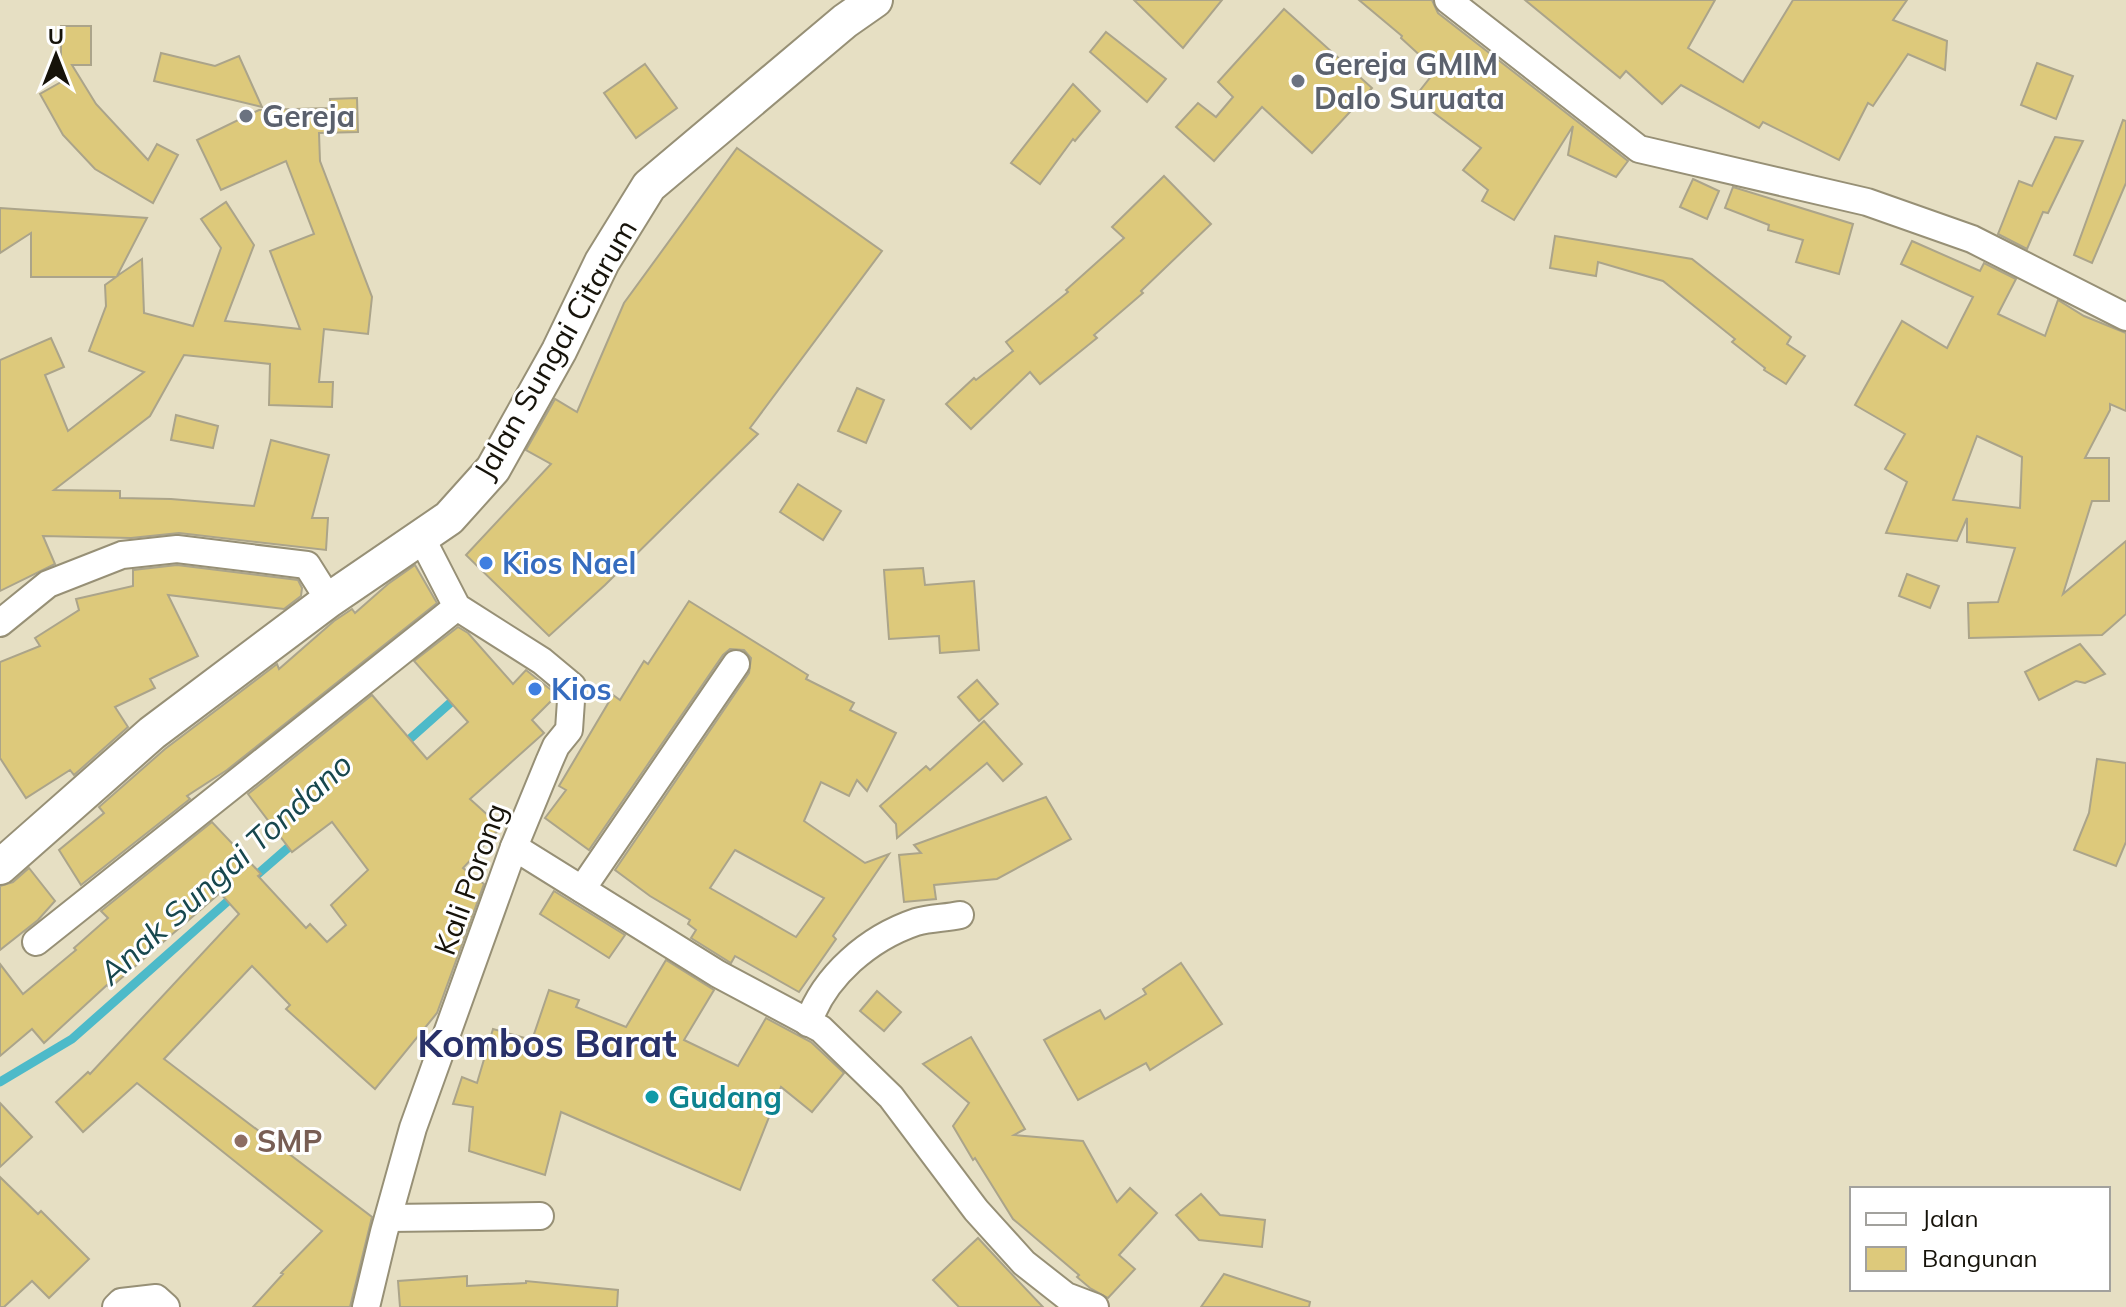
<svg xmlns="http://www.w3.org/2000/svg" width="2126" height="1307" font-family="Mulish,sans-serif">
<rect width="100%" height="100%" fill="#e6dfc3"/>
<g fill="none" stroke-linecap="round" stroke-linejoin="round">
<g stroke="#4dbac9" stroke-width="9">
<polyline points="403,745 458,696"/>
<polyline points="251,880 297,840"/>
<polyline points="0,1082 72,1039 237,893"/>
</g>
</g>
<g fill="#ddc97b" stroke="#aba48a" stroke-width="2" fill-rule="evenodd">
<polygon points="1134,0 1222,0 1183,48"/>
<polygon points="1359,0 1432,0 1438,13 1628,161 1616,177 1568,155 1573,126 1514,220 1482,201 1488,190 1463,170 1481,148 1414,98 1436,70 1401,38 1402,36"/>
<polygon points="1525,0 1715,0 1688,48 1743,82 1793,0 1907,0 1893,20 1947,41 1945,70 1908,54 1873,106 1868,103 1839,160 1763,122 1759,128 1681,85 1662,104 1626,71 1620,78"/>
<polygon points="1284,9 1372,88 1312,153 1262,107 1214,161 1176,127 1198,103 1216,117 1233,97 1218,82"/>
<polygon points="61,26 91,26 91,65 72,65 96,104 148,160 157,144 178,155 153,203 95,169 63,135 40,94 61,82"/>
<polygon points="1106,32 1166,79 1147,102 1090,52"/>
<polygon points="161,53 215,66 239,56 262,107 154,81"/>
<polygon points="2037,63 2073,76 2056,119 2021,105"/>
<polygon points="645,64 677,108 636,138 604,93"/>
<polygon points="1073,84 1100,111 1075,141 1073,139 1040,184 1011,163"/>
<polygon points="357,98 358,132 319,133 320,161 372,297 368,334 324,329 319,382 333,382 332,407 269,405 270,364 184,355 150,416 54,490 120,491 120,498 171,499 254,506 271,440 329,455 312,518 328,518 326,550 179,533 131,538 43,536 55,564 0,591 0,360 51,338 64,367 45,375 68,431 144,372 89,351 106,306 105,285 116,277 31,277 31,233 0,253 0,208 147,218 117,276 142,259 144,313 193,326 221,248 201,219 226,202 254,245 225,321 300,329 270,251 314,234 286,161 221,190 197,140 259,110 330,108 330,99"/>
<polygon points="2123,120 2126,121 2126,183 2092,263 2074,255"/>
<polygon points="2055,137 2083,141 2048,213 2043,212 2027,249 1998,234 2019,181 2032,186"/>
<polygon points="737,148 882,251 750,428 758,434 605,585 549,636 466,555 551,464 526,450 555,399 577,412 624,303"/>
<polygon points="1164,176 1211,224 1141,291 1143,293 1094,335 1097,338 1040,384 1030,372 971,429 946,404 974,378 976,380 1013,351 1006,342 1068,292 1066,290 1124,238 1112,227"/>
<polygon points="1693,179 1719,191 1707,219 1680,207"/>
<polygon points="1733,187 1853,224 1839,274 1796,262 1803,240 1768,230 1769,225 1725,208"/>
<polygon points="1555,236 1692,259 1791,337 1787,344 1805,356 1786,384 1764,370 1765,368 1732,342 1735,339 1663,281 1598,262 1596,276 1550,268"/>
<path d="M1912 241 1980 271 1984 263 2016 279 1998 314 2045 336 2058 300 2084 316 2126 333V411L2110 404V410L2085 458H2109V501H2092L2063 594 2126 541V614L2102 635 1969 638 1968 603 1998 602 2015 548 1967 542V518L1957 541 1886 533 1907 482 1885 469 1905 434 1855 405 1902 321 1947 348 1973 297 1901 264ZM1977 436 2022 457 2020 508 1953 500Z"/>
<polygon points="857,388 884,400 866,443 838,431"/>
<polygon points="176,415 218,426 213,448 171,440"/>
<polygon points="798,484 841,511 823,540 780,512"/>
<polygon points="177,565 298,580 302,588 301,596 284,609 168,595 198,656 150,679 155,688 115,707 128,727 74,775 70,770 26,798 0,758 0,662 40,646 35,638 79,610 76,599 133,586 133,570"/>
<polygon points="415,565 437,603 227,770 187,796 190,799 81,885 59,850 104,813 99,807 165,749 277,664 279,669 334,621 352,609 355,613 388,584"/>
<polygon points="923,568 925,585 974,581 979,650 940,653 939,636 889,639 884,570"/>
<polygon points="1907,574 1939,586 1930,608 1899,596"/>
<path d="M689 601 808 675 806 679 854 703 850 710 896 733 867 791 857 780 849 796 821 782 804 821 865 863 889 854 833 936 836 939 799 992 735 956 731 963 691 938 696 930 688 924 690 920 650 896 615 870 749 673 751 658 744 650 730 649 723 655 589 850 545 818 566 790 559 786 613 695 620 700 644 661 648 664ZM735 850 824 898 796 937 710 888Z"/>
<polygon points="458,627 468,633 513,684 526,670 555,693 555,697 532,720 544,733 470,799 501,827 463,868 484,884 437,1013 375,1089 286,1009 290,1005 252,966 164,1059 372,1217 350,1307 253,1307 283,1274 281,1273 322,1231 137,1083 83,1132 56,1102 88,1072 90,1074 239,914 220,893 110,988 107,985 44,1043 32,1029 0,1056 0,964 23,994 76,950 74,948 108,918 101,911 212,822 261,874 258,876 306,928 310,924 327,942 346,925 331,905 368,870 332,822 292,852 248,794 372,695 427,759 468,722 414,661"/>
<polygon points="2080,644 2105,674 2085,683 2076,681 2039,700 2025,672"/>
<polygon points="977,680 998,704 979,721 958,697"/>
<polygon points="984,721 1022,764 1003,781 987,763 897,838 896,824 880,806 926,766 930,770"/>
<polygon points="2097,759 2126,763 2126,842 2116,866 2074,850 2089,813"/>
<polygon points="1046,797 1071,839 997,879 934,885 936,899 904,902 899,855 921,853 914,845"/>
<polygon points="29,868 55,901 38,920 0,950 0,886 13,882"/>
<polygon points="554,891 625,935 609,958 540,914"/>
<polygon points="666,960 714,990 684,1040 738,1066 766,1018 811,1042 844,1073 812,1112 781,1087 740,1190 561,1112 545,1175 469,1151 473,1107 453,1104 462,1077 477,1083 493,1029 532,1040 549,990 579,1000 576,1007 626,1027"/>
<polygon points="1181,963 1222,1024 1150,1070 1146,1063 1078,1100 1044,1040 1100,1010 1105,1019 1146,994 1143,989"/>
<polygon points="877,991 901,1012 884,1031 860,1011"/>
<polygon points="971,1037 1025,1129 1014,1135 1083,1141 1117,1202 1130,1188 1157,1213 1119,1255 1135,1269 1108,1298 1090,1288 1077,1277 1079,1275 1013,1219 975,1158 973,1160 953,1126 969,1103 923,1064"/>
<polygon points="0,1103 32,1137 0,1167"/>
<polygon points="0,1177 38,1214 41,1211 89,1259 49,1298 32,1281 4,1307 0,1307"/>
<polygon points="1201,1194 1220,1215 1265,1220 1262,1247 1199,1240 1176,1215"/>
<polygon points="978,1238 1005,1267 1043,1307 959,1307 933,1280"/>
<polygon points="1224,1274 1310,1302 1309,1307 1201,1307"/>
<polygon points="467,1276 467,1286 526,1283 526,1281 618,1290 617,1307 400,1307 398,1281"/>
</g>
<g fill="none" stroke-linecap="round" stroke-linejoin="round">
<g stroke="#979076" stroke-width="30">
<g id="minor">
<polyline points="1448,0 1639,149 1867,202 1972,239 2126,317"/>
<polyline points="0,623 48,584 122,555 177,549 307,565 329,600"/>
<polyline points="514,847 718,974 821,1029 891,1097 976,1210 1024,1263 1066,1296 1095,1307"/>
<polyline points="582,889 736,664"/>
<polyline points="36,942 457,607"/>
<path d="M808 1023C825 975 869 938 916 922 930 918 946 918 960 915"/>
<polyline points="389,1218 540,1216"/>
<polyline points="116,1307 121,1302 156,1298 166,1307"/>
<polyline points="366,1307 384,1232 413,1128 514,847 549,762 556,746 569,730 572,686 542,661 457,607 421,537"/>
</g>
</g>
<g stroke="#979076" stroke-width="38">
<polyline id="tertiary" points="0,867 152,733 329,600 449,518 493,469 559,351 602,262 649,186 845,21 875,0"/>
</g>
<use href="#minor" stroke="#fff" stroke-width="26"/>
<use href="#tertiary" stroke="#fff" stroke-width="34"/>
</g>
<g fill="#6b7280" stroke="#fff" stroke-width="3">
<circle cx="1298" cy="81" r="8"/>
<circle cx="246" cy="116" r="8"/>
</g>
<g fill="#3f7fe0" stroke="#fff" stroke-width="3">
<circle cx="486" cy="563" r="8"/>
<circle cx="535" cy="689" r="8"/>
</g>
<circle fill="#0f9aa8" stroke="#fff" stroke-width="3" cx="652" cy="1097" r="8"/>
<circle fill="#8d6e63" stroke="#fff" stroke-width="3" cx="241" cy="1141" r="8"/>
<g text-anchor="middle" dominant-baseline="central" stroke-width="6" stroke-linejoin="round" paint-order="stroke">
<g font-size="30" font-weight="bold" fill="#5b616d" stroke="#fff" text-anchor="start">
<text x="1314" y="64">Gereja GMIM<tspan x="1314" dy="34">Dalo Suruata</tspan></text>
<text x="262" y="116">Gereja</text>
</g>
<g font-size="30" fill="#16130a" stroke="#fff">
<text transform="translate(555 349) rotate(-60)">Jalan Sungai Citarum</text>
<text transform="translate(470 879) rotate(-70)">Kali Porong</text>
</g>
<g font-size="30" font-weight="bold" fill="#366cbe" stroke="#fff" text-anchor="start">
<text x="502" y="563">Kios Nael</text>
<text x="551" y="689">Kios</text>
</g>
<g font-size="30" font-weight="bold" fill="#0d838f" stroke="#fff" text-anchor="start">
<text x="668" y="1097">Gudang</text>
</g>
<g font-size="30" font-weight="bold" fill="#785e54" stroke="#fff" text-anchor="start">
<text x="257" y="1141">SMP</text>
</g>
<g font-size="32" font-style="italic" fill="#17474e" stroke="#fff">
<text transform="translate(225 868) rotate(-42)">Anak Sungai Tondano</text>
</g>
<g font-size="38" font-weight="bold" fill="#283069" stroke="#fff">
<text x="547" y="1043">Kombos Barat</text>
</g>
</g>
<rect x="1850" y="1187" width="260" height="104" fill="#ffffff" stroke="#a2a19d" stroke-width="2"/>
<rect x="1866" y="1213" width="40" height="12" fill="#ffffff" stroke="#a2a19d" stroke-width="2"/>
<text x="1922" y="1227" font-size="24" fill="#16130a">Jalan</text>
<rect x="1866" y="1247" width="40" height="24" fill="#ddc97b" stroke="#a2a19d" stroke-width="2"/>
<text x="1922" y="1267" font-size="24" fill="#16130a">Bangunan</text>
<g transform="translate(56 56)" stroke="#ffffff" stroke-width="6" paint-order="stroke">
<path d="M0-6L14 30L0 20L-14 30Z" fill="#16130a"/>
<text y="-12" font-size="22" font-weight="bold" text-anchor="middle" fill="#16130a">U</text>
</g>
</svg>
